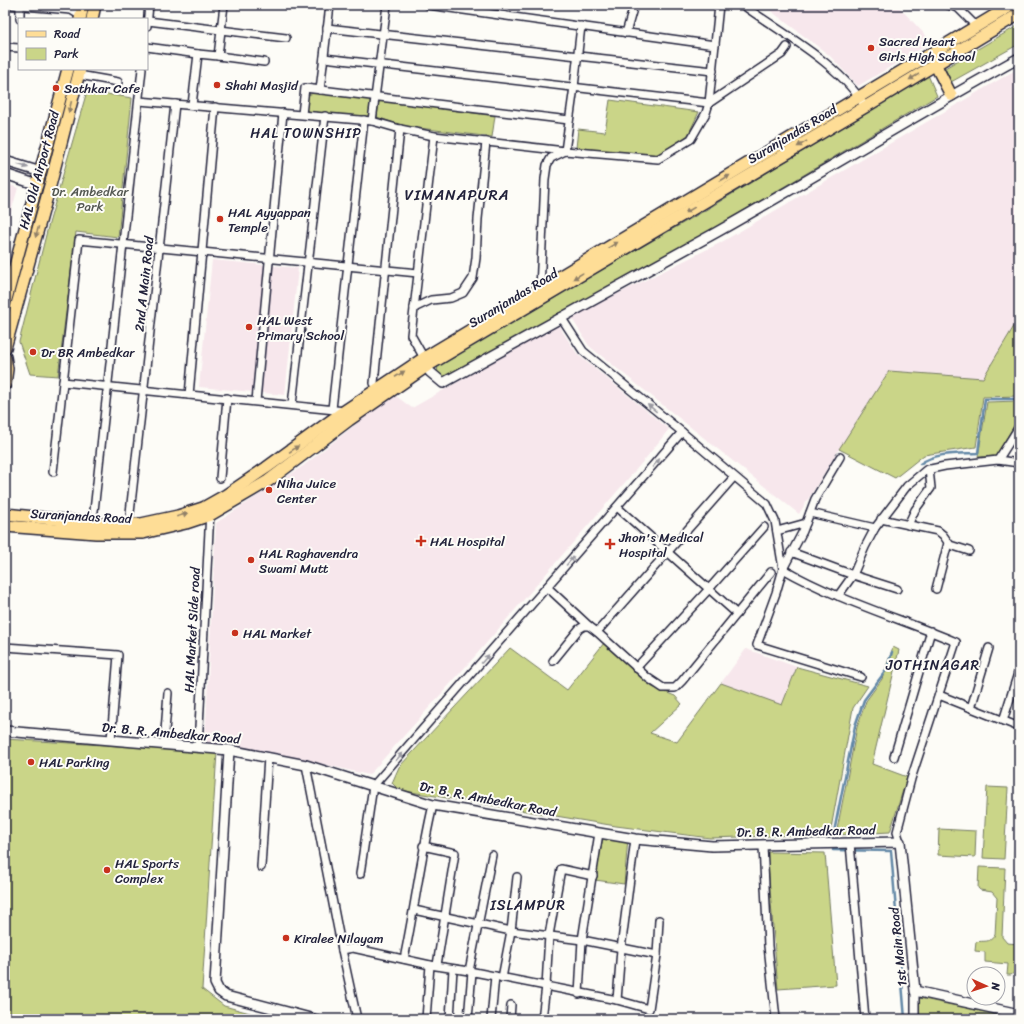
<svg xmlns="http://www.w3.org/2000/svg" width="1024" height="1024" font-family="Sriracha,sans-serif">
<rect width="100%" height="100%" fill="#fdfcf7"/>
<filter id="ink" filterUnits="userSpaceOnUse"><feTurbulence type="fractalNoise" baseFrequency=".025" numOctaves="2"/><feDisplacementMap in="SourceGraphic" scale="8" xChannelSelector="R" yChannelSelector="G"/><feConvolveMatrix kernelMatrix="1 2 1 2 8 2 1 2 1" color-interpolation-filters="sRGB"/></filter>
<g filter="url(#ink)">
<g fill="#f7e7ec">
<polygon points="763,5 897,5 932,42 858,86 829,55"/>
<polygon points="1019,68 1019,318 983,378 889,371 839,449 799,514 589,346 571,317 720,243"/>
<polygon points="5,183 18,188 5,233"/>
<polygon points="212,260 298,268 285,395 199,387"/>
<polygon points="558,325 578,355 669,429 646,458 476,655 369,775 280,754 205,742 216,523 303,466 370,413 396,396 412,408"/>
<polygon points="746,649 797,667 782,706 721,683"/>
</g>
<g fill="#cad588" stroke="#767c62">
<polygon points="1019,25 1019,44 951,82 945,68"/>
<polygon points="928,75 937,96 716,227 444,377 437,374 438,364 704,211"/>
<polygon points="87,91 132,98 118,237 76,232 58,376 30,374 19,342 48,227"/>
<polygon points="319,91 371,98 369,117 304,111 308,95"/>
<polygon points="379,100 495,116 492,137 403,126 377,117"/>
<polygon points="610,100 699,112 688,135 658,155 576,148 578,129 605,132"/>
<polygon points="1019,318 1019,396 983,397 976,447 924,455 895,478 839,449 889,371 983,378"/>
<polygon points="1019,401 1019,417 996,456 978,457 987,402"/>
<polygon points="604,643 652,687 675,696 682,704 650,733 677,742 721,683 782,705 797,667 868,686 853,708 830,834 710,838 616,826 399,790 392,783 399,767 510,648 567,690"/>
<polygon points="893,647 899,650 872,764 907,777 890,832 836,835 857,727 866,701 882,679"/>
<polygon points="5,739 217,752 202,989 224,1006 272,1019 5,1019"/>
<polygon points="987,787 1008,788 1004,859 983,858"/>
<polygon points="939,829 976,831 975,857 938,855"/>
<polygon points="1015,833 1019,833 1019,858 1014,857"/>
<polygon points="603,836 628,839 624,884 595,880"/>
<polygon points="767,852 825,853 836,985 778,989"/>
<path d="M979 867 1005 868 1002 937 1007 943 1019 944V969L1011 975H1007L1008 964 985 962V952L975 951 976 942C984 940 989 944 995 935L997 898 992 892 980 890 978 888Z"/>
<polygon points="919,998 1017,1019 920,1019"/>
</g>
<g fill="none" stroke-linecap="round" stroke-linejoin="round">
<g stroke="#6287a6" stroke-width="2.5">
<path d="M920 464C935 452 960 454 978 453L985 399H1019"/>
<polyline points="834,832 855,726 864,700 887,669 892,652"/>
<polyline points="834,845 833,850 891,851 905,1019"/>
</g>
<g stroke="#22223b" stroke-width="10">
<g id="minor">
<polyline points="12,5 71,10 76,13 81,14"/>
<polyline points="428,5 715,45"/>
<path d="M743 5C781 33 842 65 865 107"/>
<polyline points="948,5 958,8 976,26"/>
<polyline points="20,6 20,19"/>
<polyline points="148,21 286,38"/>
<polyline points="147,26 149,5"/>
<polyline points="327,28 713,71"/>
<polyline points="626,33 634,5"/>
<polyline points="5,47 19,48"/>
<polyline points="147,47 198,54"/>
<polyline points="218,56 264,62"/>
<polyline points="324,58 709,103 782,54 787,47"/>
<polyline points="79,75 118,82"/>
<polyline points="320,90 330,5"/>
<polyline points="139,101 372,121 400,129 434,136 565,151 658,159 691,139 706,113 709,103 719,5"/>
<polyline points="192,105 198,54 218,56 224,5"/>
<polyline points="302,114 305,88 569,120"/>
<polyline points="372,121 387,5"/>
<polyline points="540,289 545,179 547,165 551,158 565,151 574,87 581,26"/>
<polyline points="414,308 431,300 451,298 463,293 473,278 476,258 478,219 486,142"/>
<polyline points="561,317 583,351 682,432 767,504 775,521 783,569"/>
<polyline points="424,358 411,335 434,136"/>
<polyline points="63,382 345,411"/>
<polyline points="374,383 400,129"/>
<polyline points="189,395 215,107"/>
<polyline points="256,401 283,113"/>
<polyline points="292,405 325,116"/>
<polyline points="332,409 364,120"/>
<polyline points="840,457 815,499 803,531 783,569 776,593 757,645 861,677"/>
<polyline points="998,460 1019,463"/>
<polyline points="53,472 79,240 418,273"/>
<polyline points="220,478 227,398"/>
<polyline points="617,507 737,614"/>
<polyline points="94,511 142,69"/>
<polyline points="130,513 175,104"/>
<polyline points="810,513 875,528"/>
<polyline points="881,519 938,531 943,535 950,545 969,551"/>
<polyline points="908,525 915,510 931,488 929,469"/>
<polyline points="777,531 806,523"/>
<polyline points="791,552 853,575 897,589"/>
<path d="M783 569C837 600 899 618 956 642L911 779 897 832 900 842"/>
<polyline points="547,587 589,626 597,632 648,678 663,688 675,688 682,681 771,572"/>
<polyline points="936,589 948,543"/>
<polyline points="838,596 853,575 865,547 875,528 907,486 926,470 945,466 998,460 1019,427"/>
<polyline points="597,632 734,477"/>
<polyline points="5,647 118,655 111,740"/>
<polyline points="553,661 579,629 584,626 589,626"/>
<polyline points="636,668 709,589 764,527"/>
<polyline points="939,695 1019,727"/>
<polyline points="971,708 989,648"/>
<polyline points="1003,721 1019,670"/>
<polyline points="164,744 168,693"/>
<polyline points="198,747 210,511"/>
<polyline points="894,757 931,631"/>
<polyline points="306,765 342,950 357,1019"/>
<polyline points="850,843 865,1019"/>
<polyline points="423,846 455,853 437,965"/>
<polyline points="763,846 768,946 776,1019"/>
<polyline points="261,867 268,757"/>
<polyline points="360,874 373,786 682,432"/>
<polyline points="414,910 511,931 582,940 657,955"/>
<polyline points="342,950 353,948 430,965 469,971 617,1000 649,1009 657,955 659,920"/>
<path d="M404 959C415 907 421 856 433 805"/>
<polyline points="469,971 492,855"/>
<polyline points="502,978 511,931 517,877"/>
<polyline points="915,991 915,1019"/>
<polyline points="579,994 582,940 599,833"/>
<polyline points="617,1000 621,949 635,839"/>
<polyline points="426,1019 430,965"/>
<polyline points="450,1019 453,969"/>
<polyline points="468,1019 472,972"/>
<polyline points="491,1019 495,976"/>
<polyline points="510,1019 511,1005"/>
<polyline points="542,1019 546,986 549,935 561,869 593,876"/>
</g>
</g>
<g stroke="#22223b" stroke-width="12">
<g id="tertiary">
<polyline points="5,161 41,172"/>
<polyline points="5,174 38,185"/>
<path d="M424 360 430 372 443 383C534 332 626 283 717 232 818 175 917 114 1019 58"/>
<polyline points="5,731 229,750 306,765 433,805 635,839 712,846 900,842 915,991 1019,1014"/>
<polyline points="229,750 215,983 219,991 226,996 314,1019"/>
</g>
</g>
<g stroke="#22223b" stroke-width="14">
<g id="primary">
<polyline points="80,19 83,5"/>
<polyline points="92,19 95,5"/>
<polyline points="932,58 951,95"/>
<polyline points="5,303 68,69"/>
<polyline points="5,348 51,182 80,69"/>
<polyline points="5,357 7,369 5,384"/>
<polyline points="5,514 102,524 141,524 178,516 203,508 226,495 266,468 343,412 424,358 1012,5"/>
<polyline points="5,526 96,533 143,533 186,523 210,515 268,481 349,420 427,366 865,107 1019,14"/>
</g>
</g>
<use href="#minor" stroke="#fdfcf7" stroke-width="7"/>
<use href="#tertiary" stroke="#fdfcf7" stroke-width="9"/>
<use href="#primary" stroke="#fedd96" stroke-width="11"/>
</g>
<defs><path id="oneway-solid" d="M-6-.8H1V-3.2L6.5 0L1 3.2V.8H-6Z"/></defs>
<g fill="#908068">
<use href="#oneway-solid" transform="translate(914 77) rotate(149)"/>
<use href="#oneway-solid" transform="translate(70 107) rotate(104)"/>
<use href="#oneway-solid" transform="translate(802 144) rotate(149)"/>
<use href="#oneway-solid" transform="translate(725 178) rotate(-31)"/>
<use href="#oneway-solid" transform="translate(690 210) rotate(149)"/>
<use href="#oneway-solid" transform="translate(37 232) rotate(106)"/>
<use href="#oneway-solid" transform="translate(613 245) rotate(-31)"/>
<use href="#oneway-solid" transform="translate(578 276) rotate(149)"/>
<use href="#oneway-solid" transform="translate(400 374) rotate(-33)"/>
<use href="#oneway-solid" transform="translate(294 449) rotate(-35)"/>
<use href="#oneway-solid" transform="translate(182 515) rotate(-17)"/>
</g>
<g fill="#9a9aa2">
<use href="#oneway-solid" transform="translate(23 166) rotate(17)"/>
<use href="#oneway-solid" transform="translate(652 408) rotate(-141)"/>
<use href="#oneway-solid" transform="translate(656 463) rotate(-49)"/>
<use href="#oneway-solid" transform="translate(570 561) rotate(-49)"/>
<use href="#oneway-solid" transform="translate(485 659) rotate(-49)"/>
<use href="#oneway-solid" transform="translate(399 757) rotate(-49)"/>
</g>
</g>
<g fill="#c8321e" stroke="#fdfcf7" stroke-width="1.5">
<circle cx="871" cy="48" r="4"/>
<circle cx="217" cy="85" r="4"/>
<circle cx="56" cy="88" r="4"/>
<circle cx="220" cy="219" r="4"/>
<circle cx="249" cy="327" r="4"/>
<circle cx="33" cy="352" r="4"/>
<circle cx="269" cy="490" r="4"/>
<path d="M419 535h4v4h4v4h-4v4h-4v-4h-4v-4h4z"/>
<path d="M608 538h4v4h4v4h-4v4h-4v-4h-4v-4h4z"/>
<circle cx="251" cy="560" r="4"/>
<circle cx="235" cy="633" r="4"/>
<circle cx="31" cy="762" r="4"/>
<circle cx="107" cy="870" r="4"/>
<circle cx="286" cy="938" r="4"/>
</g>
<g text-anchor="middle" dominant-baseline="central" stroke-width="4" stroke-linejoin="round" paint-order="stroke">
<g font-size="13" fill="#22223b" stroke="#fdfcf7" text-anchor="start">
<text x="879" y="41">Sacred Heart<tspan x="879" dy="15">Girls High School</tspan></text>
<text x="225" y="85">Shahi Masjid</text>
<text x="64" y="88">Sathkar Cafe</text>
<text x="228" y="212">HAL Ayyappan<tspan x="228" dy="15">Temple</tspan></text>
<text x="257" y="320">HAL West<tspan x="257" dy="15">Primary School</tspan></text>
<text x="41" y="352">Dr BR Ambedkar</text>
<text x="277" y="483">Niha Juice<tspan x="277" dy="15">Center</tspan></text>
<text x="619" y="537">Jhon's Medical<tspan x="619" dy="15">Hospital</tspan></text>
<text x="430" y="541">HAL Hospital</text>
<text x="259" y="553">HAL Raghavendra<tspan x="259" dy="15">Swami Mutt</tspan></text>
<text x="243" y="633">HAL Market</text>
<text x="39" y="762">HAL Parking</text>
<text x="115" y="863">HAL Sports<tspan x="115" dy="15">Complex</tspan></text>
<text x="294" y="938">Kiralee Nilayam</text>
</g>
<g font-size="13" fill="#22223b" stroke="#fdfcf7">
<text transform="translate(792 134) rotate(-31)">Suranjandas Road</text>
<text transform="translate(39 170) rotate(-75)">HAL Old Airport Road</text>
<text transform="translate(144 284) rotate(-84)">2nd A Main Road</text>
<text transform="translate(513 298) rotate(-31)">Suranjandas Road</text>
<text transform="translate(81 516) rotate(3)">Suranjandas Road</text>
<text transform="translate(192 630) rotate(-87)">HAL Market Side road</text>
<text transform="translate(171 733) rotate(5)">Dr. B. R. Ambedkar Road</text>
<text transform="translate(488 799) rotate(11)">Dr. B. R. Ambedkar Road</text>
<text transform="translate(806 831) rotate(-1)">Dr. B. R. Ambedkar Road</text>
<text transform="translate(898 947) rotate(-96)">1st Main Road</text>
</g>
<g font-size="13" fill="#545852" stroke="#fdfcf7">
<text x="90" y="191">Dr. Ambedkar<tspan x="90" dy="15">Park</tspan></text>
</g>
<g font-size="14" letter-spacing="1" fill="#22223b" stroke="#fdfcf7">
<text x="306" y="133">HAL TOWNSHIP</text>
<text x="933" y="665">JOTHINAGAR</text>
<text x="528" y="905">ISLAMPUR</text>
</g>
<g font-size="15" letter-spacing="1" fill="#22223b" stroke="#fdfcf7">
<text x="457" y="195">VIMANAPURA</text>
</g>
</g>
<rect width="1024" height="1024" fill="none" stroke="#fdfcf7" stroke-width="20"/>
<rect x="10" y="10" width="1004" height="1004" fill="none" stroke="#22223b" stroke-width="1.5" filter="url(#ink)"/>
<rect x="18" y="18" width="130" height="52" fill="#fdfcf7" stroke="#a5a5ac"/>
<rect x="26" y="31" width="20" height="6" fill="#fedd96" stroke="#a5a5ac"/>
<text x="54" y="38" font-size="12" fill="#22223b">Road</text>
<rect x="26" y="48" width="20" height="12" fill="#cad588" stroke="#a5a5ac"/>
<text x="54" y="58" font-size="12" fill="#22223b">Park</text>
<g transform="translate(986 986) rotate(93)"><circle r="19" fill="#fdfcf7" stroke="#a5a5ac"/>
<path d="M0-3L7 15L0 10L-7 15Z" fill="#c8321e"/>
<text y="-6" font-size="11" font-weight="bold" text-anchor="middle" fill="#22223b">N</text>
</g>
</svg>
